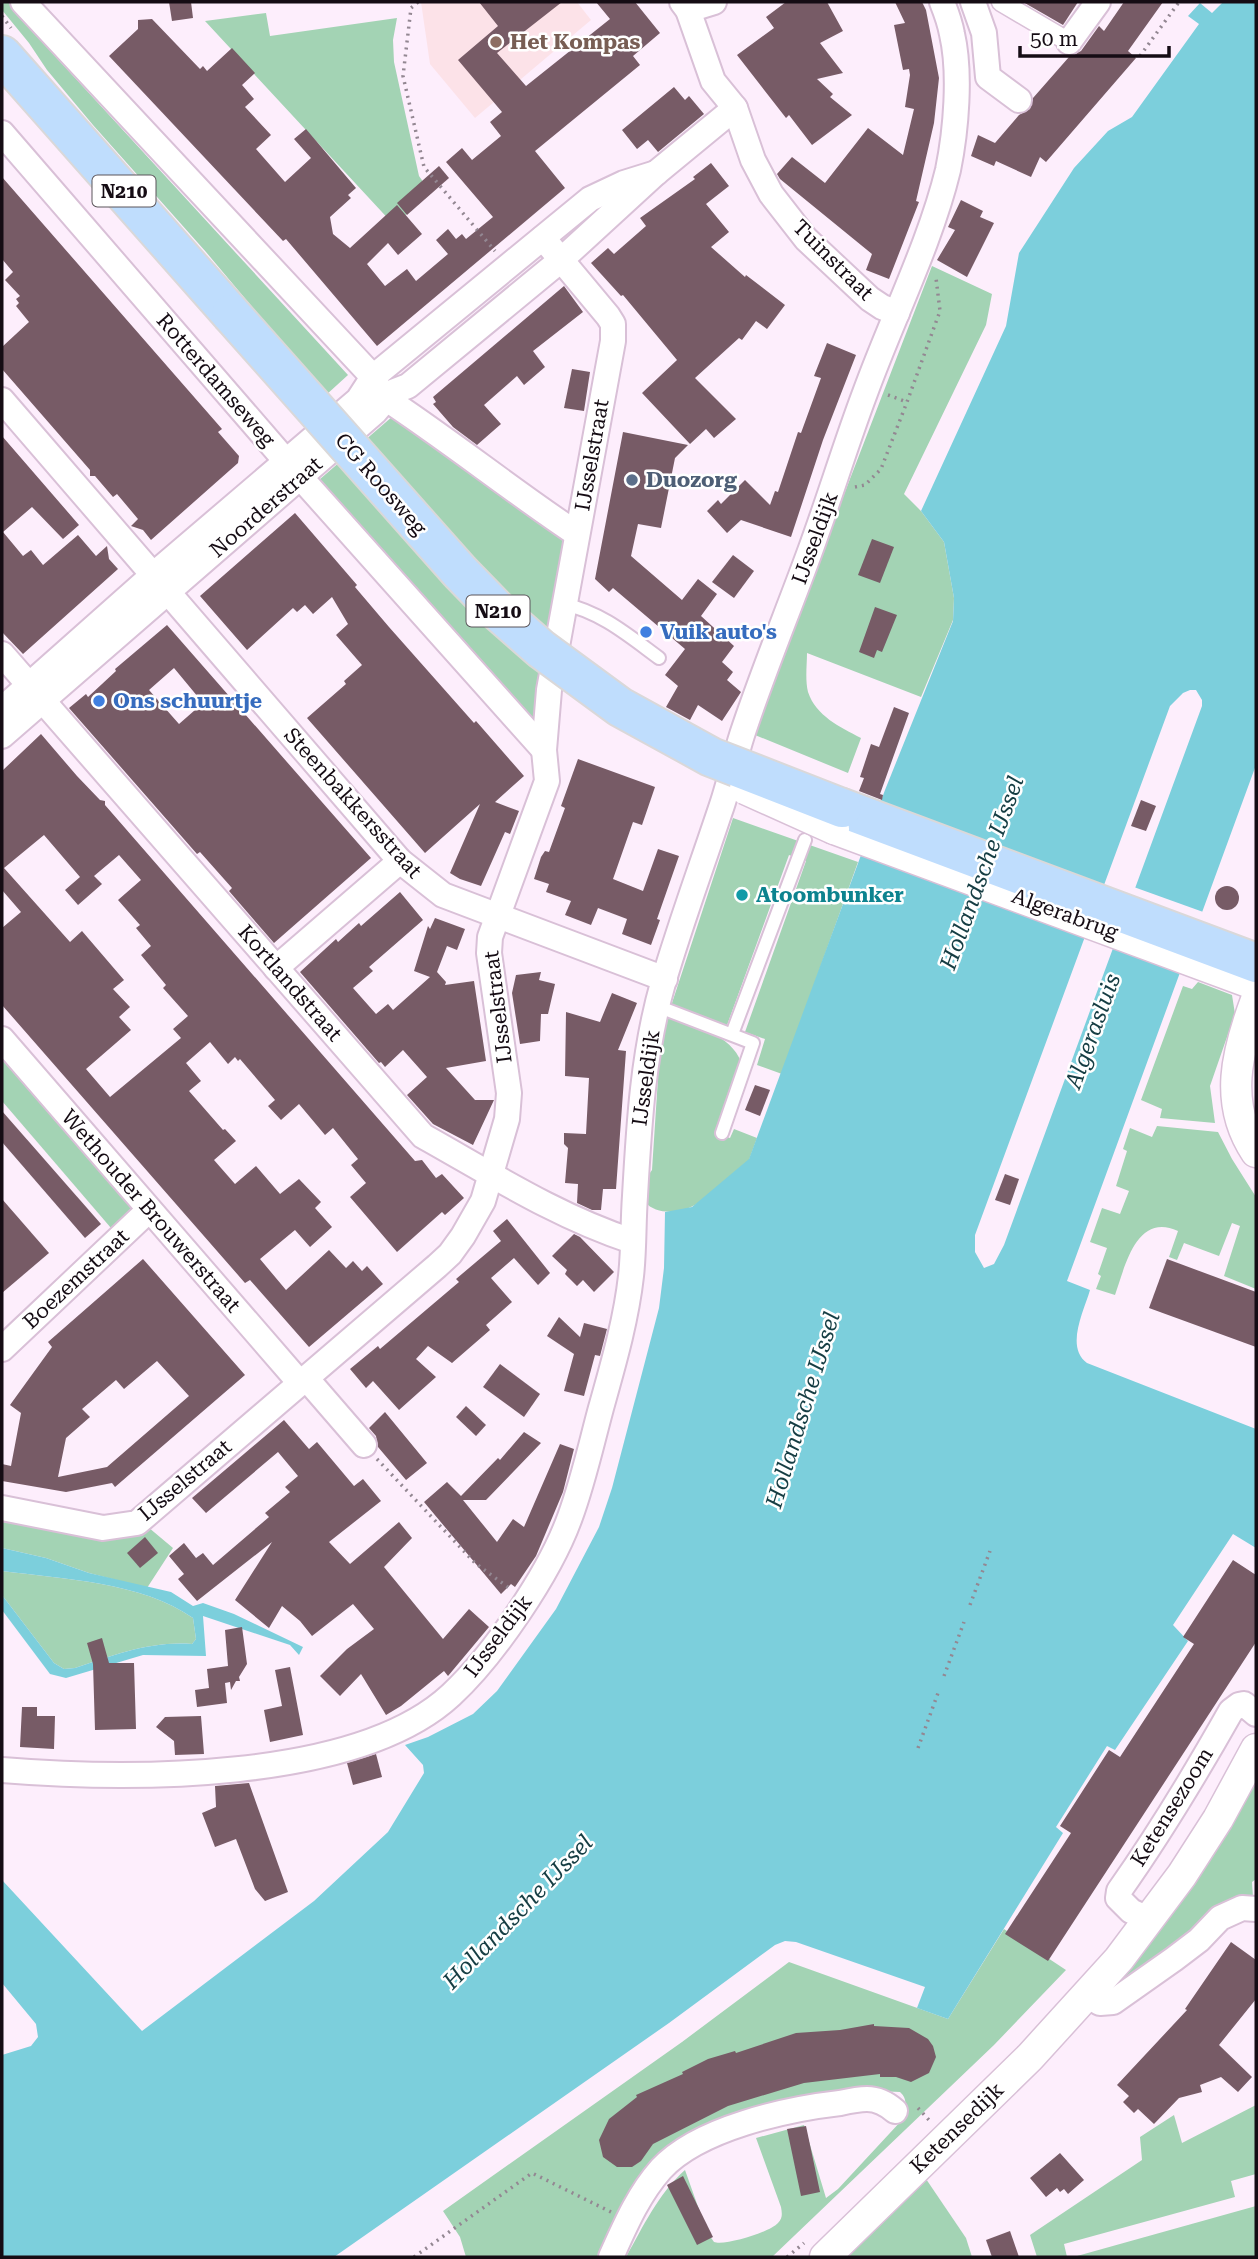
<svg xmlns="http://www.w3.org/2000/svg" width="1258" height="2259" font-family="'Roboto Serif',serif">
<rect width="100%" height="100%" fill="#fdeefc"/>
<polygon fill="#fce2e8" points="421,2 577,2 591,20 475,118 430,64"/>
<g fill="#a3d3b4">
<polygon points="2,2 8,2 54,55 348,375 326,395 206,252 93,125 47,70 29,43 2,10"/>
<polygon points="266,13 270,36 397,18 393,40 394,62 419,176 431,193 394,225 205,21"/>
<path d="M932 266 992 294 986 325 904 494 921 511 944 542 954 598 953 620 921 697 807 653C807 664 805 680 808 692 816 716 840 727 861 738L848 773 755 735 823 549Z"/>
<polygon points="393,416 560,533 567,546 537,714 527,721 312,486"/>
<polygon points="733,818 858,862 782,1074 757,1065 765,1039 745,1032 806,861 789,855 726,1028 671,1006"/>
<polygon points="1198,982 1232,995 1235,1014 1210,1086 1215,1123 1160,1118 1162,1109 1141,1100 1183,986 1192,989"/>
<path d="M668 1018C693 1023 732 1036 741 1062L715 1133 730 1138 734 1129 757 1138 749 1160 744 1165C732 1175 703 1202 691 1207 677 1214 655 1214 645 1202L647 1177 652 1170 658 1078C648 1056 663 1038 668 1018Z"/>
<polygon points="2,1047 143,1210 117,1235 2,1101"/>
<path d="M1157 1126 1218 1132 1232 1159 1256 1197V1289L1224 1276 1240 1226 1232 1223 1219 1256 1184 1243 1177 1260 1169 1257 1178 1231C1136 1212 1125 1267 1115 1295L1096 1289 1101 1276 1098 1274 1107 1248 1090 1242 1102 1208 1120 1214 1129 1191 1116 1186 1127 1151 1123 1149 1130 1128 1152 1137Z"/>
<polygon points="2,1516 142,1522 173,1548 147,1588 89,1573 46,1558 2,1548"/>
<path d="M2 1571C63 1579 142 1582 193 1618L196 1639 192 1644C150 1641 115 1655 75 1668L64 1669 54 1663 2 1595Z"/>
<polygon points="1256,1771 1256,1879 1252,1882 1253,1898 1114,1992 1109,1985"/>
<path d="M1004 1929 1066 1970 994 2045 772 2257H626C643 2227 658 2194 685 2170L707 2232 714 2242C725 2246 770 2232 778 2223 783 2218 782 2213 781 2207L756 2138 804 2125 826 2198 838 2189 902 2120C905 2110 909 2100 900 2092L878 2091 702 2136 601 2257H466L460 2237 443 2211 682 2042 789 1962 948 2019Z"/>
<polygon points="1256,2105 1256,2174 1231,2181 1235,2197 1064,2244 1067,2257 1037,2257 1030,2235 1142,2160 1140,2137 1174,2115 1182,2143"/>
<polygon points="924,2176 966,2238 972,2257 843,2257"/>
<polygon points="1256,2206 1256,2257 1077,2257 1077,2256"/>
</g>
<g fill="#7ccfdc" fill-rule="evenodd">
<path d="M1223 2H1256V765L1067 1281 1090 1290C1084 1311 1065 1347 1087 1363L1256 1429V1548L1233 1534 1173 1625 1188 1641 1115 1750 1107 1746 1056 1827 1063 1833 948 2019 917 2008 925 1987 796 1942 785 1941 775 1945 669 2023 334 2257H2V2055L31 2046 38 2037 36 2024 2 1983V1880L142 2031 314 1901 388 1832 424 1773 423 1765 405 1745 428 1737 473 1714 497 1691 556 1609 599 1527 612 1488 659 1308 664 1268 665 1212 692 1207 749 1159 885 790 953 621 954 598 944 542 921 511 1006 326 1019 253 1074 168 1108 131 1132 117 1199 24 1188 16 1200 3 1212 13ZM1190 690H1196L1202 700V706L1004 1245 994 1264 984 1268 975 1252V1235L1170 706 1183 693Z"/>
<path d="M2 1548 46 1558 89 1573 171 1592 193 1606 203 1603 234 1614 303 1647 299 1655 290 1645 203 1616 206 1656 143 1655 66 1678 50 1674 2 1610V1595L54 1663 64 1669 75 1668C115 1655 150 1641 192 1644L196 1639 193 1618C142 1582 63 1579 2 1571Z"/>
</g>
<polygon fill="#fdeefc" points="1131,886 1206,913 1185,969 1111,941"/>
<g fill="#775b66" fill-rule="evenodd">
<polygon points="169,2 191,2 193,18 172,21"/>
<polygon points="479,2 562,2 497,53 526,86 610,19 596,2 635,2 660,33 633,56 640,65 535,151 565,188 377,346 286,239 283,241 109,56 138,29 138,20 152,19 200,69 203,66 207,71 232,48 255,73 242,85 254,99 245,107 271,135 256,149 285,182 311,158 294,139 306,129 356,188 348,195 351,198 330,217 333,234 350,248 397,205 422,234 398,255 388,243 367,264 385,286 407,269 416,281 448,254 436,240 448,229 456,239 462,234 466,239 493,217 446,162 462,148 472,160 501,136 490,122 502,112 458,60 498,26"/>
<polygon points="786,2 827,2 843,31 820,43 843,73 817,79 833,94 830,97 852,115 812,145 789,115 786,118 737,55 774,28 766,17"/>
<polygon points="895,2 922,2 926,10 939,78 934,123 916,201 919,202 889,279 866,270 872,254 780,179 777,174 792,157 825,183 868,128 903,155 914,109 905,107 910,75 909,69 903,70 894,25 905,23"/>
<polygon points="1023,2 1078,2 1063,25"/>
<polygon points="1124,2 1163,2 1128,51 1136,58 1046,162 1040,157 1031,177 996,161 994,166 971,156 978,135 995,143 1019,115 1030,109 1033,98 1069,57 1081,51 1099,26 1104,31"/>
<polygon points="674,87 685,100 689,96 704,114 658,152 648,140 637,149 622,130"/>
<polygon points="711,163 729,186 706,204 729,232 711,247 745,277 746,275 785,305 767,329 756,321 742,340 739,338 695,378 736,419 714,438 706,429 690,444 642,393 677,360 623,295 621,296 591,263 608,248 614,254 646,226 640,218 695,179 693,177"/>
<polygon points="439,166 449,178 407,215 397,203"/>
<polygon points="2,177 222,429 218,432 239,456 238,463 151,540 143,530 131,526 138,519 117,494 113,497 95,476 90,476 90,470 2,369 2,347 29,322 16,306 19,303 16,299 20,296 5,280 13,272 2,259"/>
<polygon points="961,200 983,211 980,217 994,223 967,277 937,260 955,230 948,227"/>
<polygon points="564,286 583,312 533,351 545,367 524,385 517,376 484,405 501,424 477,445 453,427 433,404 436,402 433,397"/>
<polygon points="827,343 856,355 823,440 791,537 741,520 727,533 707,511 718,500 721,504 745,480 770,505 775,491 778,492 798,432 801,433 821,378 814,376"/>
<polygon points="572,369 590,372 584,411 564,408"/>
<polygon points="623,432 688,445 675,458 661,528 638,524 631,556 682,600 698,579 717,594 701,616 734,646 722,662 733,672 727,680 741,692 722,721 698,705 690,720 666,707 678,686 665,675 685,649 613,588 609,592 595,579"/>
<polygon points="2,436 79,525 63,539 32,507 3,532 23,556 31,550 43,565 78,535 96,556 107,546 109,559 118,569 23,654 2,632"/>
<polygon points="295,513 357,585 355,587 389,627 474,723 476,721 524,776 495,802 519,811 510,834 505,832 481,886 460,879 450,873 480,804 425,853 307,718 346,684 344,681 362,665 336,635 348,624 332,597 313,614 305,605 297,612 293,608 247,650 200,596"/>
<polygon points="872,539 894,547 880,583 858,575"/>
<polygon points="733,555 754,571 734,598 712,582"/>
<polygon points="875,607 897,615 882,652 877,650 874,658 859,652"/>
<path d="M167 625 371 858 274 943 229 891 232 888 200 852 197 854 69 708 86 694 88 697 116 671 115 669ZM174 668 203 703 179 724 149 690Z"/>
<polygon points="894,707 909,713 880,794 883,795 882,800 859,791 864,778 860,777 871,744 879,747"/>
<path d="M41 734 77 776 100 800 105 801V805L415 1161 422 1160 436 1178 442 1174 464 1198 445 1215 442 1212 397 1252 350 1197 366 1183 351 1165 358 1159 333 1128 325 1135 299 1104 281 1120 268 1106 275 1100 240 1059 238 1061 235 1057 228 1064 210 1042 186 1063 201 1081 189 1091 223 1130 225 1129 236 1141 214 1160 235 1184 256 1166 280 1194 299 1179 321 1202 315 1208 332 1227 310 1247 295 1230 260 1259 286 1290 329 1250 346 1268 353 1261 362 1271 367 1266 383 1284 309 1347 250 1280 245 1283 2 1005V928L21 912 2 890V771ZM44 835 80 877 65 890 78 905 102 884 94 876 119 855 141 880 118 900 140 925 136 928 151 946 141 955 166 985 163 988 188 1016 173 1029 181 1038 110 1097 86 1069 131 1030 119 1017 130 1007 113 989 124 980 82 931 70 942 4 868Z"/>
<polygon points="578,759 655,787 642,825 633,822 613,879 643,891 658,849 679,856 657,919 660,920 651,945 622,934 627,919 598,908 591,925 565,915 571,901 546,892 549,884 534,879 541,857 545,851 549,852 565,808 561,806"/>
<polygon points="1141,800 1156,806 1146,831 1131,826"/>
<circle cx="1227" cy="898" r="12"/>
<polygon points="400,892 423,920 369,967 373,971 353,988 376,1014 388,1004 393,1010 430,977 414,971 428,926 430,929 435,918 465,929 457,950 447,946 437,972 446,982 445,985 474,981 486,1061 446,1068 475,1100 494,1100 473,1145 433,1124 407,1095 427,1077 403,1050 385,1067 381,1062 379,1063 300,972 336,939 338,942 359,923 361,926"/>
<polygon points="541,972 539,980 555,984 548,1014 541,1014 540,1041 520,1044 512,993 516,975"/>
<polygon points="612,993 637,1003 618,1050 626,1051 616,1189 603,1189 601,1210 592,1210 577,1203 578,1184 565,1183 568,1148 564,1144 564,1133 586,1134 589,1078 565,1076 566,1012 600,1022"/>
<polygon points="755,1085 770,1090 760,1116 745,1110"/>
<polygon points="2,1111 101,1224 85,1238 2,1142"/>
<polygon points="1005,1174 1019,1179 1010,1205 995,1200"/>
<polygon points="2,1199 49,1253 2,1293"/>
<polygon points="507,1219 550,1273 538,1285 514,1258 491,1278 512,1302 486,1325 490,1330 452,1363 428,1346 416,1359 436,1377 399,1410 373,1381 366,1388 350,1369 378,1346 380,1349 459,1282 456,1279 501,1241 493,1231"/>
<polygon points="574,1234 580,1237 614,1272 594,1292 583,1280 577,1286 565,1274 567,1270 552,1256"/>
<path d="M143 1259 245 1375 115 1487 112 1483 66 1492 2 1481V1464L11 1466 21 1413 10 1405 52 1347 48 1342ZM157 1361 189 1396 107 1467 58 1477 66 1438 90 1417 82 1409 116 1380 124 1389Z"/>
<polygon points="1167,1259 1256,1292 1256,1347 1149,1308"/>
<polygon points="559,1317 580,1337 584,1323 607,1329 600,1356 595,1355 584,1396 564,1391 574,1354 547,1336"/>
<polygon points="500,1364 540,1394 524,1417 483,1387"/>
<polygon points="466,1406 486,1425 476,1436 456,1417"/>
<polygon points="385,1412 427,1463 406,1480 378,1447 376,1436 369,1428"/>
<polygon points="284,1420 309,1449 317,1442 354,1486 363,1479 381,1501 329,1542 350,1564 399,1522 412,1538 384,1567 443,1639 469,1609 489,1627 448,1676 444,1671 401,1706 386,1715 361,1674 340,1696 320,1676 347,1649 374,1629 353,1604 312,1636 300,1621 282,1606 269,1628 235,1600 272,1542 197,1601 178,1579 184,1574 169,1556 184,1543 196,1558 203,1553 213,1565 269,1517 265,1513 290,1492 285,1487 298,1476 278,1452 206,1513 192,1498"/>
<polygon points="524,1432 541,1443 486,1500 463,1500 497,1542 513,1519 524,1527 560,1444 574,1449 563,1492 536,1556 515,1587 511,1584 501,1594 424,1502 447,1482 461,1496 498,1458 500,1460"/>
<polygon points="145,1537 158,1553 140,1568 127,1553"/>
<polygon points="1233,1560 1256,1575 1256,1642 1048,1961 1005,1934 1071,1833 1060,1826 1109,1750 1120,1757 1194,1644 1183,1637"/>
<polygon points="242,1627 247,1664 239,1677 240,1681 236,1681 231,1690 230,1682 225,1683 227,1703 197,1707 195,1690 209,1688 207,1669 228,1666 225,1630"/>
<polygon points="102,1638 109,1663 134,1663 136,1729 95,1730 93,1664 87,1643"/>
<polygon points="290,1667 303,1735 270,1742 264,1710 282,1706 275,1670"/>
<polygon points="22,1707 37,1707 37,1716 55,1716 54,1749 20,1747"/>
<polygon points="201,1716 204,1754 175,1755 174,1741 156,1727 165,1717"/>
<polygon points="376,1754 382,1777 353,1785 347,1763"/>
<polygon points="249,1783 288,1892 265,1901 255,1889 236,1839 215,1847 202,1813 216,1807 215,1786"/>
<polygon points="1231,1942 1256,1960 1256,1999 1219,2045 1252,2077 1238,2092 1221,2077 1200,2085 1202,2092 1179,2098 1154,2124 1138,2109 1134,2113 1123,2102 1129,2096 1117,2085 1187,2010 1185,2009"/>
<polygon points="874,2024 874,2026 909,2028 928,2039 933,2046 936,2057 929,2073 911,2082 896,2077 880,2077 880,2074 804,2083 728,2106 653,2144 641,2161 632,2167 617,2167 603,2157 599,2140 609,2119 637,2097 636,2095 683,2074 682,2072 708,2059 735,2051 736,2053 796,2033 840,2030"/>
<polygon points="806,2126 820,2192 801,2196 787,2129"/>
<polygon points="1060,2153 1084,2180 1068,2194 1064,2189 1060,2192 1057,2188 1046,2197 1030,2178"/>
<polygon points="683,2176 713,2237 697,2245 667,2185"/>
<polygon points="1010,2231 1019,2257 992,2257 986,2240"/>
</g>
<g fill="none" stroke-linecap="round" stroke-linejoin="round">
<g stroke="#d9c0d7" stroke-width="16">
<g id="service">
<path d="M564 604C601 612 629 636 659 658"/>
<polyline points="657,1006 753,1043 722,1133"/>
<polyline points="732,1034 805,840"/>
</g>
</g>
<g stroke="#d9c0d7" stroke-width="21">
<polyline id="pedestrian" points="1001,2 1069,42"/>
</g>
<g stroke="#d9c0d7" stroke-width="28">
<g id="minor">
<polyline points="23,2 373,377 382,396"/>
<polyline points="682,2 688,10 713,81 735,108 753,160 771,194 806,239 870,299 882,307 897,313"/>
<polyline points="973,2 984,33 988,77 1019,100"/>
<polyline points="688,10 714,2"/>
<polyline points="1069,42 1098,2"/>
<polyline points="2,133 285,460 544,750"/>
<polyline points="382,396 408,386 561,260 656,173 735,108"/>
<path d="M382 396C449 440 511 490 577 534"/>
<polyline points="2,400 400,861 443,895 665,979"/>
<path d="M2 654 423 1136C491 1174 558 1217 632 1241"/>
<polyline points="2,709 153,575 358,400 373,377 590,199 624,183 656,173"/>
<polyline points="2,736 375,412 381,405 382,396"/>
<polyline points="276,968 400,861"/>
<polyline points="2,1039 300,1383"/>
<polyline points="2,1349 149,1210"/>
<polyline points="306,1378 364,1445"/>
<polyline points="2,1508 103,1528 137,1523 437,1266 450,1254 463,1236 483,1201 507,1119 509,1093 489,953 490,937 547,781 544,750 549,690 613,341 613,324 608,316 543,238"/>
<path d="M2 1770C125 1780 356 1783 451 1695 494 1655 550 1573 570 1517 583 1482 591 1445 601 1408 613 1365 626 1321 631 1276 634 1250 633 1223 635 1196 639 1124 643 1053 663 983 680 925 701 868 720 811 729 786 734 760 742 735 762 674 787 614 809 554 829 500 845 446 865 393 891 321 930 244 948 170 956 131 961 73 952 34 950 23 946 12 942 2"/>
<path d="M1148 1919 1131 1911 1118 1898 1119 1891C1160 1833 1196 1773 1231 1711L1239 1705 1244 1704 1256 1714"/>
<polyline points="1087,1995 1100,2003 1113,2002 1174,1959 1199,1940 1220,1918 1242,1908 1256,1909"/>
<path d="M611 2257C625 2226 638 2195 661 2169 699 2128 787 2109 840 2103 849 2101 858 2099 867 2099 878 2099 887 2104 895 2111"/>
</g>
</g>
<g stroke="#d9c0d7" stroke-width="33">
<g id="tertiary">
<polyline points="834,829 1256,985"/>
<path d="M1256 1000C1237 1051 1223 1103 1256 1152"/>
<polyline points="825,2257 1030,2057 1119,1959 1182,1875 1218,1819 1256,1749"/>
</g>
</g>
<g stroke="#dad8d9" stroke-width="42">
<g id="primary">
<polyline points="2,55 231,314"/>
<polyline points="842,808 1256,963"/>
</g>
</g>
<g stroke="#938792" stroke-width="3.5" stroke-dasharray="2 5" stroke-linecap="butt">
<polyline points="418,2 411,8 403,76 424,167 495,251"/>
<polyline points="2,16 11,28"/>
<polyline points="1140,56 1179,2"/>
<polyline points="888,395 907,402"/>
<polyline points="855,487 865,485 881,469 907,402 940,311 936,278"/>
<polyline points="377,1459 475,1563 509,1588"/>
<polyline points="970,1605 990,1551"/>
<polyline points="944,1676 964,1622"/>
<polyline points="918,1748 938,1693"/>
<polyline points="918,2108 929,2120"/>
<polyline points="414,2257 532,2173 611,2212"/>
<polyline points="787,2257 804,2243"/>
</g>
<use href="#service" stroke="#fff" stroke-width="12"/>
<use href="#pedestrian" stroke="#fff" stroke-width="18"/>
<use href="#minor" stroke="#fff" stroke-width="24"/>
<use href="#tertiary" stroke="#fff" stroke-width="30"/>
<use href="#primary" stroke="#bfddfd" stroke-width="38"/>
<g stroke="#d9c0d7" stroke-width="33" stroke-linecap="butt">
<polyline id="tertiary-bridge" points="745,789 834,829"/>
</g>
<g stroke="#dad8d9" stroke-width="42" stroke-linecap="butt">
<polyline id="primary-bridge" points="231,314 460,572 500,613 541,649 620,707 711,757 842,808"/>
</g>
<use href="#tertiary-bridge" stroke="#fff" stroke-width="30"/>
<use href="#primary-bridge" stroke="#bfddfd" stroke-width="38"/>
</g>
<circle fill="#8d6e63" stroke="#fff" stroke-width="2.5" cx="496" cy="42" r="7"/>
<circle fill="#5c6f8a" stroke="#fff" stroke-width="2.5" cx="632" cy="480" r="7"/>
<g fill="#3f7fe0" stroke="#fff" stroke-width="2.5">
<circle cx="646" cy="632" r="7"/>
<circle cx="99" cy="701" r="7"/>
</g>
<circle fill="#0f9aa8" stroke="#fff" stroke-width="2.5" cx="742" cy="895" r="7"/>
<g text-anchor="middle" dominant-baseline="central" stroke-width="5" stroke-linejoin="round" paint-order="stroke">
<g fill="#fff" stroke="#5b555a" stroke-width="2">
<rect x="92.5" y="175.5" width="63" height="31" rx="5"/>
<rect x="466.5" y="595.5" width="63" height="31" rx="5"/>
</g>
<g font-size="19" font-weight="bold" fill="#150c14">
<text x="124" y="191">N210</text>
<text x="498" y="611">N210</text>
</g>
<g font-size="21" font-weight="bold" fill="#785e54" stroke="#fff" text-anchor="start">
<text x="510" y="42">Het Kompas</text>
</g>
<g font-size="21" fill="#150c14" stroke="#fff">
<text transform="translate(833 260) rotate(45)">Tuinstraat</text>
<text transform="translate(216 380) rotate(49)">Rotterdamseweg</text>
<text transform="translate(592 455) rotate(-80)">IJsselstraat</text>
<text transform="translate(381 484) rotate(49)">CG Roosweg</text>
<text transform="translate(266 507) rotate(-41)">Noorderstraat</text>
<text transform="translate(815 538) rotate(-70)">IJsseldijk</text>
<text transform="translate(353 803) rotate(48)">Steenbakkersstraat</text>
<text transform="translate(1065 914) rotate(20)">Algerabrug</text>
<text transform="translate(290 983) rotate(49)">Kortlandstraat</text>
<text transform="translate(498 1007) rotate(-97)">IJsselstraat</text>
<text transform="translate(646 1078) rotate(-82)">IJsseldijk</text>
<text transform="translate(151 1211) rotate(49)">Wethouder Brouwerstraat</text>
<text transform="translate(76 1279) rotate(-43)">Boezemstraat</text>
<text transform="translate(185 1480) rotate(-40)">IJsselstraat</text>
<text transform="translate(498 1636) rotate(-53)">IJsseldijk</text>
<text transform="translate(1172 1807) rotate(-58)">Ketensezoom</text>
<text transform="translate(957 2128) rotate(-44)">Ketensedijk</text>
</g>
<g font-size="21" font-weight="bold" fill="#4e5e75" stroke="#fff" text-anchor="start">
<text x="646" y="480">Duozorg</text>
</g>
<g font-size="21" font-weight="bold" fill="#366cbe" stroke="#fff" text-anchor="start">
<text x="660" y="632">Vuik auto's</text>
<text x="113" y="701">Ons schuurtje</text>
</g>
<g font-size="21" font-weight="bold" fill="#0d838f" stroke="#fff" text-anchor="start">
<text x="756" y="895">Atoombunker</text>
</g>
<g font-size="23" font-style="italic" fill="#153d43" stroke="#fff">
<text transform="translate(982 873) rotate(-70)">Hollandsche IJssel</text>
<text transform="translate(1093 1031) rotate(-70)">Algerasluis</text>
<text transform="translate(803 1410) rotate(-73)">Hollandsche IJssel</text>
<text transform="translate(518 1912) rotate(-46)">Hollandsche IJssel</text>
</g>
</g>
<rect width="1258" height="2259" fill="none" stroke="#150c14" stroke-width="7"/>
<path d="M1020 46v10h149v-10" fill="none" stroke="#150c14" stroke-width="3.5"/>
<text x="1030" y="46" font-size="21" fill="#150c14" stroke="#ffffff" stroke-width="5" paint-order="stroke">50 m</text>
</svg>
